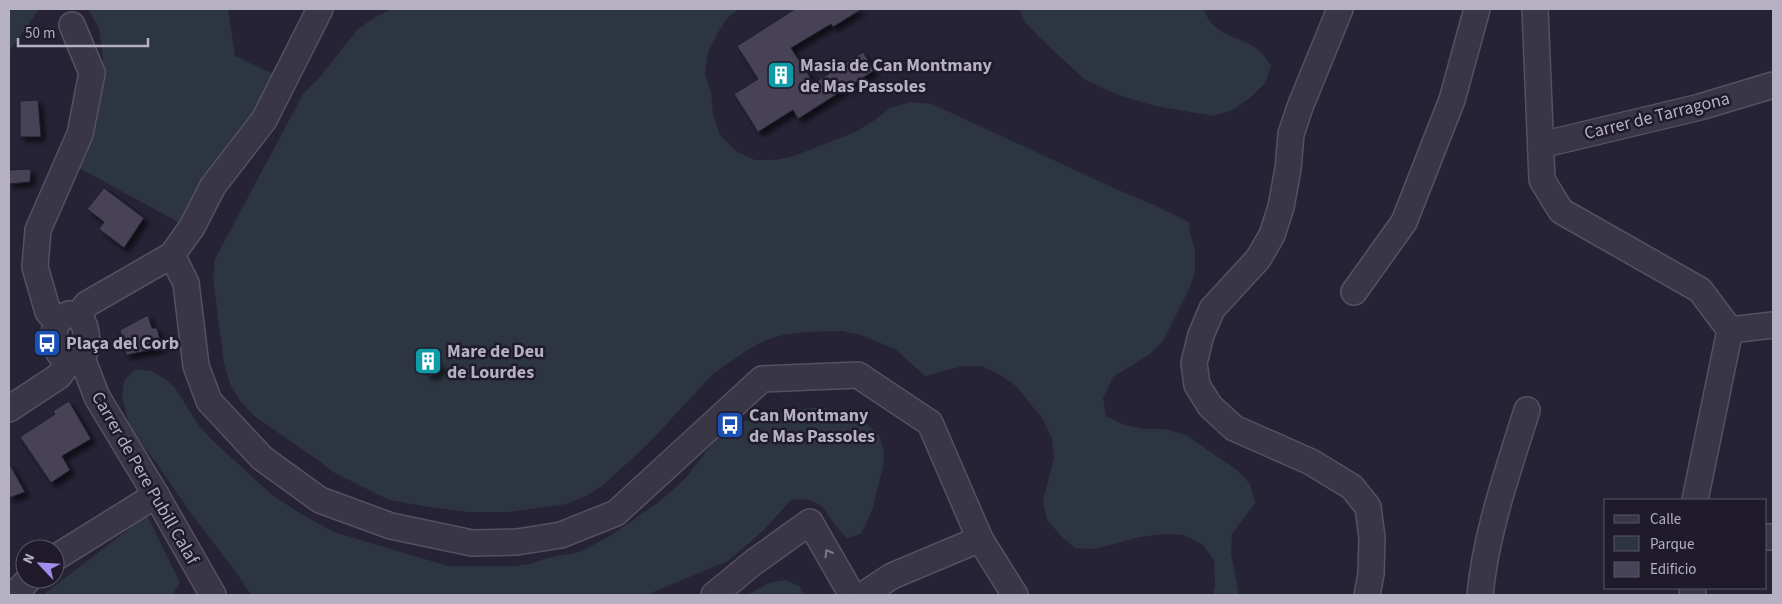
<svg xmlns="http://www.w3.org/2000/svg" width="1782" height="604" font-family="'Source Sans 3',sans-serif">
<defs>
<filter id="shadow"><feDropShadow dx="4.5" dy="4.5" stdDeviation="2.5" flood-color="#0009"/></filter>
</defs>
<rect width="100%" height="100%" fill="#262336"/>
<g fill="#2d3541">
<polygon points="9,9 39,9 9,52"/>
<polygon points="88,9 228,9 235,56 273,74 260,102 236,141 210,173 178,222 79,168 91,143 98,115 103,58 99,28"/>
<polygon points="392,9 739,9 728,17 717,34 708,53 705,74 711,92 713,114 720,135 737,152 755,160 775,160 794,156 855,132 875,120 890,108 910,102 932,104 1116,189 1154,205 1189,222 1190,232 1195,251 1195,272 1189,289 1163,341 1150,354 1113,377 1103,398 1106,416 1125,425 1144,429 1165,429 1186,435 1237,470 1250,484 1255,503 1232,534 1231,554 1239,595 1213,595 1215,586 1214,560 1202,544 1183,535 1163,534 1140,537 1095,549 1075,548 1061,536 1047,520 1043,500 1054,458 1052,438 1042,418 1016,386 1000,375 982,366 963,366 925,376 895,349 861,335 842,331 804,332 783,335 766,340 749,349 714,373 646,446 602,486 586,496 567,504 508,512 469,512 429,507 389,500 333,472 318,460 254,416 241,402 230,384 224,363 213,279 215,259 303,94 319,78 358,29 375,17"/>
<path d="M1019 9H1204C1210 34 1238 36 1256 48 1262 52 1267 60 1271 66L1265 83 1250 98 1232 110 1214 116 1155 106 1118 95 1084 79 1038 36 1025 22Z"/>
<path d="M135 369 151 371 164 378 175 388 200 427 211 439 271 494 296 511 334 532 448 566H516L530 564 546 558 580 552 610 536 660 501 685 479 714 441 726 431 739 423 775 413 811 408H825L840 411 869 425 880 437 884 452 883 467 873 508 861 534 847 538C824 517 827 495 791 500L762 532 728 561 646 595H251L238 575 187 508 160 468 130 428 122 397 124 381Z"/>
<polygon points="147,515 180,583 172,595 43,595"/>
<polygon points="785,580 799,586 805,595 747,595 769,583"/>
</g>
<g fill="#464257" stroke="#211d2d" filter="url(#shadow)">
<polygon points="795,9 862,9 833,27 831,24 791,48 814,83 863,52 875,70 798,119 793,110 758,132 734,94 758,79 737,46"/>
<polygon points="38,100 41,137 20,137 20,101"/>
<polygon points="31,169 30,182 9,184 9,170"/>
<polygon points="104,188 144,218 124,248 99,229 104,222 87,209"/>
<polygon points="148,315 152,328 157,328 162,348 126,355 120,330"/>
<polygon points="424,350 443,368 432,376 427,374 420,365"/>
<polygon points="69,401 91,439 62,456 70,470 51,483 20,437 55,414 53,411"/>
<polygon points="9,463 25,492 9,498"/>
</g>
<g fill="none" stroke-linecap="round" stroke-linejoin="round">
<g stroke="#555161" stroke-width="28">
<g id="minor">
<polyline points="1340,9 1300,107 1291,134 1288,169 1281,207 1272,235 1258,259 1212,309 1201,335 1194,363 1197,385 1210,406 1234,428 1311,462 1352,487 1368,507 1372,538 1371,574 1367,595"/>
<polyline points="1535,9 1542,180 1561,211 1700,290 1730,330 1695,500"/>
<polyline points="1541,145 1700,107 1773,85"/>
<polyline points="172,255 186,283 196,366 209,401 262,458 320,500 391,526 472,543 517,542 561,535 616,513 762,379 858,375 930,423 980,539 1015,595"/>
<polyline points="1354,292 1404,222 1452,100 1477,9"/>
<path d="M69 314C70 315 76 315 77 316 90 322 90 360 75 363 58 366 41 324 69 314Z"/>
<polyline points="77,316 87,304 172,255 192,227 213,186 264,120 320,9"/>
<polyline points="57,322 48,312 35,267 38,230 80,134 92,73 72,25"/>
<polyline points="1730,330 1773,325"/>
<polyline points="82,358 97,397 156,495 213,595"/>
<polyline points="9,409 59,376 69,362"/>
<polyline points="1766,537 1773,537"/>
<polyline points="55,558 156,495"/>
<polyline points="1692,588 1693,595"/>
<polyline points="14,595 29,579"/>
<polyline points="714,595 754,562 810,522 852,595"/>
<polyline points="863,595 892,576 980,539"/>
<path d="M1480 595C1486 532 1508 471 1527 410"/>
</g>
</g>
<use href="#minor" stroke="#393646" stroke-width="25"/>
</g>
<defs><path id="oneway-chevron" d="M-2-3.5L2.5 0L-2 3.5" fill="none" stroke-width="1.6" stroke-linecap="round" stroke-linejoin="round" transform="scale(1.25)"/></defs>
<use stroke="#7d7a8b" href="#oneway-chevron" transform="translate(828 553) rotate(-120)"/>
<defs>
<g id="building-square" transform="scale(1.4375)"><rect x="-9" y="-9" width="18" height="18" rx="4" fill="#0f9aa8" stroke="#1f1b2b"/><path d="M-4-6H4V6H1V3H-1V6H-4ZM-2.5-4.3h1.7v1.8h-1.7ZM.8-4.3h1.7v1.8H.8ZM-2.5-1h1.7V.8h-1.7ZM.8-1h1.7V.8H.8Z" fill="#fff"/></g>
<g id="bus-square" transform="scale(1.4375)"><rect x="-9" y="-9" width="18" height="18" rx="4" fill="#1a4fb4" stroke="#1f1b2b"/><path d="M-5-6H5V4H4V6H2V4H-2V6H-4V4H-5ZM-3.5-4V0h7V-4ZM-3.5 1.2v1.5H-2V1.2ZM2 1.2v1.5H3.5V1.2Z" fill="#fff"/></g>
</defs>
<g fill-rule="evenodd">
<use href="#building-square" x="781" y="75"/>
<use href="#bus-square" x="47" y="343"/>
<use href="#building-square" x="428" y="361"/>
<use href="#bus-square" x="730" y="425"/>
</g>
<g text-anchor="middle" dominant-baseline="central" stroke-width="5" stroke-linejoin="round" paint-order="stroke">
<g font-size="18" font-weight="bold" fill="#b5b1c3" stroke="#1f1b2b" text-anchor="start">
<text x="800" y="65">Masia de Can Montmany<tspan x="800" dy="21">de Mas Passoles</tspan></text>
<text x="66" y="343">Plaça del Corb</text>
<text x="447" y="351">Mare de Deu<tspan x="447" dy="21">de Lourdes</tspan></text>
<text x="749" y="415">Can Montmany<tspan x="749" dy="21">de Mas Passoles</tspan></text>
</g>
<g font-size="18" fill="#b5b1c3" stroke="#1f1b2b">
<text transform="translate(1657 116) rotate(-14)">Carrer de Tarragona</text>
<text transform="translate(145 478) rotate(60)">Carrer de Pere Pubill Calaf</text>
</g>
</g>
<rect width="1782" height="604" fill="none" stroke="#b5b1c3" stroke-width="20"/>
<rect x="1604" y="499" width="162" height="90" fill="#1f1b2b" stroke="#5b5768"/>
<rect x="1614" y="515" width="25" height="8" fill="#393646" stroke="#5b5768"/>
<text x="1650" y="524" font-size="15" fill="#b5b1c3">Calle</text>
<rect x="1614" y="536" width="25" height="15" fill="#2d3541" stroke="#5b5768"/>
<text x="1650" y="549" font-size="15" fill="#b5b1c3">Parque</text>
<rect x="1614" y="562" width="25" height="15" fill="#464257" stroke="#5b5768"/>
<text x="1650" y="574" font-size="15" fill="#b5b1c3">Edificio</text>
<g transform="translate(40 564) rotate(295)"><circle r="24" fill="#1f1b2b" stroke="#5b5768"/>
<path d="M0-4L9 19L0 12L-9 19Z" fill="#a38dec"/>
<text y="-8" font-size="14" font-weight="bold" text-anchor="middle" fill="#b5b1c3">N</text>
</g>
<path d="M18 38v8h130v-8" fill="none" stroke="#b5b1c3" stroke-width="2.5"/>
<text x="25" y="38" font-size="15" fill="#b5b1c3" stroke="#1f1b2b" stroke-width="4" paint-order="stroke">50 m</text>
</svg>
